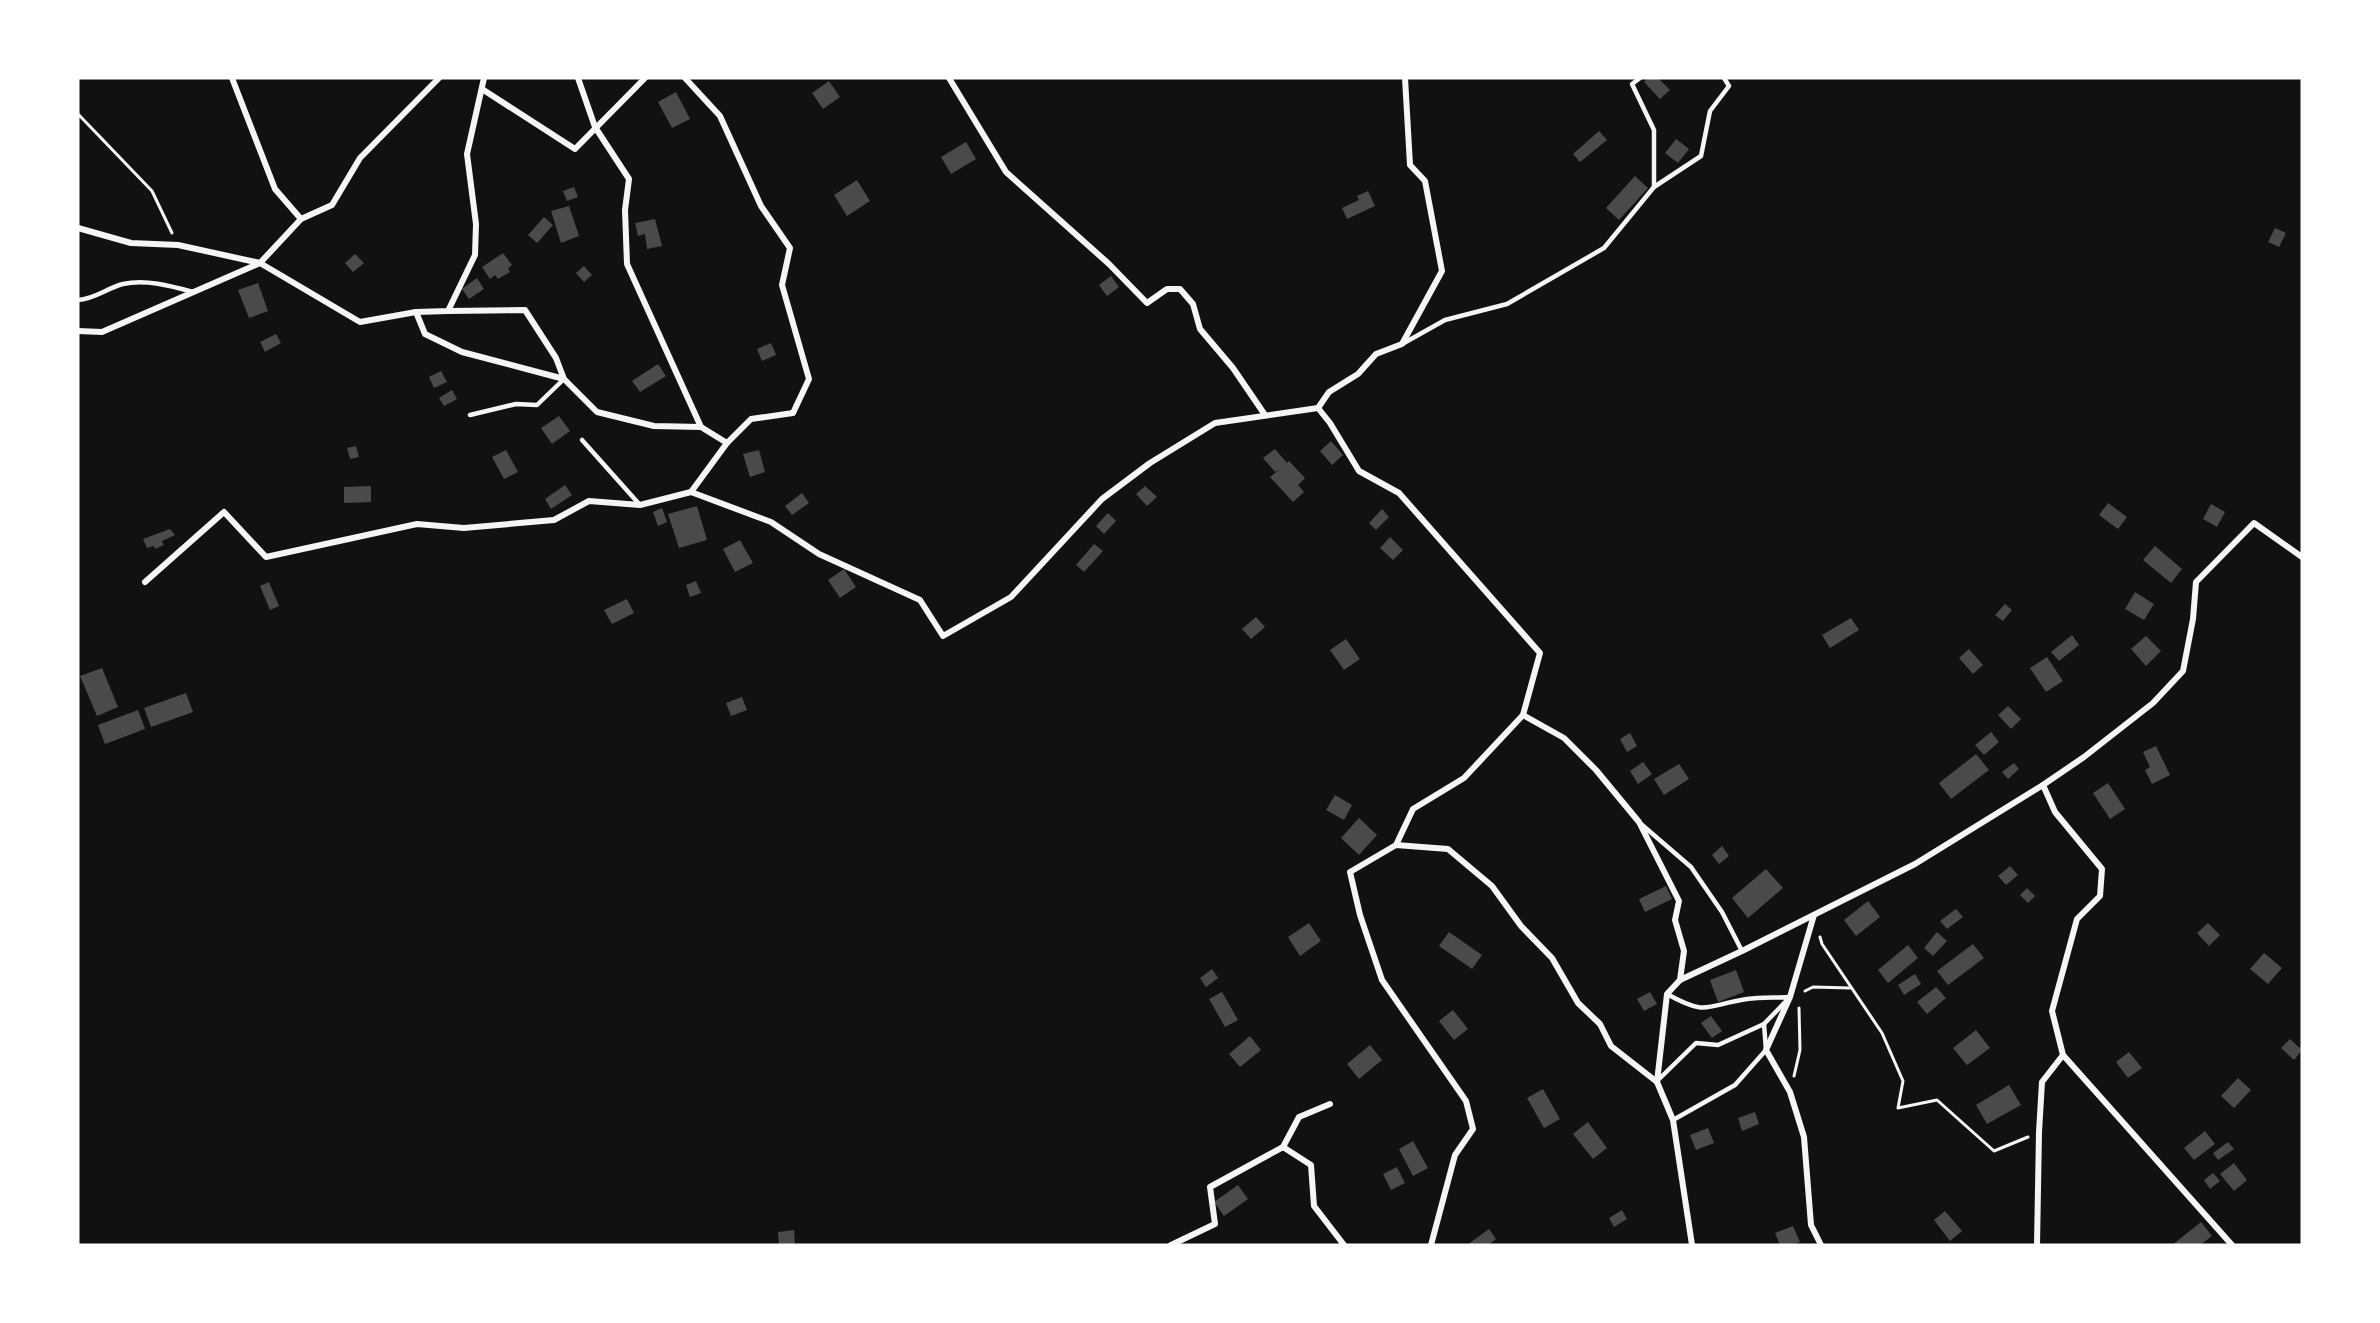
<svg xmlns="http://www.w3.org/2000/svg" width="2380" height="1323" font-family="Quicksand,sans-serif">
<rect width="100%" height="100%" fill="#111"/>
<g fill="#4a4a4a">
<polygon points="1648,78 1658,78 1670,90 1660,99 1644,82"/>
<polygon points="829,81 840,97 823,109 812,93"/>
<polygon points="676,92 690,119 672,128 658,102"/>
<polygon points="1599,131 1607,140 1580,162 1573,154"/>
<polygon points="1676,139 1689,149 1678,163 1665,153"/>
<polygon points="966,142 976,159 951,174 941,157"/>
<polygon points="1635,176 1648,188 1619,220 1606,208"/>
<polygon points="857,180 870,201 847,216 834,195"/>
<polygon points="574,187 578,197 567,201 563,191"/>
<polygon points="1368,191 1375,206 1347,219 1342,208 1359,200 1357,196"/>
<polygon points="569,206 579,236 561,243 551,211"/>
<polygon points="544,217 553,225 537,243 528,235"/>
<polygon points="655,219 662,246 647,249 645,234 638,236 635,223"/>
<polygon points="2275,228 2286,233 2279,247 2268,242"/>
<polygon points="503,253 512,265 508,268 510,272 498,279 495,275 490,279 482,267"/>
<polygon points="355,254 364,263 353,272 345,263"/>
<polygon points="584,266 592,275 584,282 576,273"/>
<polygon points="1111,276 1119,287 1107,296 1099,285"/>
<polygon points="477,278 484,289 469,299 462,289"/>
<polygon points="258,283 268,311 249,318 238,290"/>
<polygon points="276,334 281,343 265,352 260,342"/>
<polygon points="771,343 776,355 762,361 757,349"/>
<polygon points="658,364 666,376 640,392 632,381"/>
<polygon points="441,371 447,382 434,388 429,377"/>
<polygon points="452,390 457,399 444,406 439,398"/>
<polygon points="559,416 570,431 552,444 541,428"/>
<polygon points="1331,441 1343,455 1332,465 1320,451"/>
<polygon points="356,446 359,457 350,459 347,448"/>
<polygon points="1275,449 1287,463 1289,461 1305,478 1298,485 1304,492 1293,502 1270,477 1280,469 1275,472 1263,458"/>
<polygon points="506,450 518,472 504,479 492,457"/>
<polygon points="759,450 765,472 750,477 743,454"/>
<polygon points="565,485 572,495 551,509 545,499"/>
<polygon points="371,486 371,502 344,503 344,487"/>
<polygon points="1145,486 1157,497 1147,506 1136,494"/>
<polygon points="802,493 809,503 792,515 785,506"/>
<polygon points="2108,503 2127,517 2118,529 2099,515"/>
<polygon points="2211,504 2225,512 2217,527 2203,519"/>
<polygon points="697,506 707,540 679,548 668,514"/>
<polygon points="662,508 667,522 658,526 653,512"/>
<polygon points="1382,509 1389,517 1376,530 1369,523"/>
<polygon points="1108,513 1116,521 1104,534 1096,526"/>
<polygon points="170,529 175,535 162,541 164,545 155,549 154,546 147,548 143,539"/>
<polygon points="1390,537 1403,550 1393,560 1380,548"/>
<polygon points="740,540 753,563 735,572 723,549"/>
<polygon points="1094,544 1103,551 1084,572 1076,565"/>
<polygon points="2155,546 2182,569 2171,583 2143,560"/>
<polygon points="844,569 856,587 840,598 828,580"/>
<polygon points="696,581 701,593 690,597 686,585"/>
<polygon points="269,582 279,606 270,610 260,586"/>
<polygon points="2135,592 2154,604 2144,620 2125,609"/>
<polygon points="627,599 634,613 612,624 604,610"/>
<polygon points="2005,604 2012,610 2003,621 1995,615"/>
<polygon points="1256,617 1265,627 1251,639 1242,629"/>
<polygon points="1851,618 1859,630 1830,648 1822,635"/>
<polygon points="2072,635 2079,645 2059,661 2051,652"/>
<polygon points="2146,636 2161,651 2146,666 2131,649"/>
<polygon points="1346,639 1360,659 1344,670 1330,650"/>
<polygon points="1969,649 1983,665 1973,674 1959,658"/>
<polygon points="2047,657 2063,681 2046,692 2030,668"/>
<polygon points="102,668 118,707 97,716 80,676"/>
<polygon points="186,693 193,712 151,727 144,708"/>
<polygon points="742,697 747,710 731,716 726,703"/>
<polygon points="2008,706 2021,719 2011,729 1998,715"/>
<polygon points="138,710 145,729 105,744 98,725"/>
<polygon points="1991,732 1999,742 1984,755 1975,745"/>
<polygon points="1630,733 1637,746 1627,752 1620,739"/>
<polygon points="2156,746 2170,775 2152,784 2145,770 2150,767 2143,752"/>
<polygon points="1976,754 1989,770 1951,799 1939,783"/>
<polygon points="1643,762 1652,774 1638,784 1630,771"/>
<polygon points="2014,763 2019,769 2008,779 2002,772"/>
<polygon points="1679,764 1689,779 1664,795 1654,779"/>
<polygon points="2108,783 2125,809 2110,819 2093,793"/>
<polygon points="1335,795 1352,805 1344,820 1326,810"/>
<polygon points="1359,818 1377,835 1359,855 1341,838"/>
<polygon points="1722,846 1729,856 1719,864 1712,855"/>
<polygon points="2010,866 2018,875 2006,885 1998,876"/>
<polygon points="1766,869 1783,888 1748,918 1732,898"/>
<polygon points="1666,886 1672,899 1645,912 1639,899"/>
<polygon points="2027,888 2035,896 2028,903 2020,895"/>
<polygon points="1868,901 1880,917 1856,936 1844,920"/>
<polygon points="1956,909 1963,917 1947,929 1940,921"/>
<polygon points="1309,923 1321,941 1300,956 1288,937"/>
<polygon points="2208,923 2220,935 2209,946 2197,933"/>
<polygon points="1449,932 1482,955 1472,969 1439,946"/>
<polygon points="1937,932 1947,941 1933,956 1924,948"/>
<polygon points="1973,944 1984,958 1948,985 1937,971"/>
<polygon points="1908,945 1918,958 1888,983 1878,970"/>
<polygon points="2264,953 2282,968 2268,984 2250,969"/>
<polygon points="1212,969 1218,978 1206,987 1200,978"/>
<polygon points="1736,970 1744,992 1718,1002 1710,980"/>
<polygon points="1915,974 1921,984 1904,995 1898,985"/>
<polygon points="1936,987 1946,998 1927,1014 1917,1002"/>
<polygon points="1222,992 1238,1020 1225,1027 1209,999"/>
<polygon points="1650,992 1657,1004 1644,1011 1637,999"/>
<polygon points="1453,1010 1468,1029 1454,1040 1439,1021"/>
<polygon points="1711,1016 1722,1031 1712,1038 1701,1023"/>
<polygon points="1976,1030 1990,1048 1967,1065 1953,1048"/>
<polygon points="1250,1036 1261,1050 1240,1067 1229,1054"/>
<polygon points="2290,1039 2302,1050 2294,1060 2281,1048"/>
<polygon points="1370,1045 1382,1060 1359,1079 1347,1064"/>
<polygon points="2129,1052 2142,1068 2128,1078 2116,1062"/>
<polygon points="2238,1078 2251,1090 2234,1108 2221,1096"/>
<polygon points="2009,1085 2021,1105 1987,1124 1976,1105"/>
<polygon points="1543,1089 1560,1119 1544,1128 1527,1098"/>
<polygon points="1755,1112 1759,1124 1742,1131 1738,1118"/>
<polygon points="1588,1122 1607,1148 1593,1159 1573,1134"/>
<polygon points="1708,1128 1714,1143 1696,1150 1690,1135"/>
<polygon points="2205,1131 2215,1144 2194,1160 2184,1148"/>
<polygon points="1413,1141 1428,1168 1413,1176 1399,1149"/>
<polygon points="2228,1142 2234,1149 2218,1160 2213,1153"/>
<polygon points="2234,1163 2247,1180 2234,1191 2220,1174"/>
<polygon points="1397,1167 1405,1183 1391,1190 1383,1174"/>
<polygon points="2213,1173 2220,1181 2210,1189 2204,1180"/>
<polygon points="1238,1185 1248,1199 1224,1216 1214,1202"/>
<polygon points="1622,1210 1627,1219 1614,1227 1609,1218"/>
<polygon points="1945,1211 1962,1231 1950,1241 1934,1220"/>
<polygon points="2201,1222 2212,1236 2200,1245 2172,1245"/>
<polygon points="1793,1226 1800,1242 1791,1245 1780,1245 1775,1233"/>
<polygon points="1489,1229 1496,1239 1488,1245 1467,1245"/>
<polygon points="794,1230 795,1245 779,1245 778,1232"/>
</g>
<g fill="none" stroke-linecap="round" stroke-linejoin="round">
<g stroke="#f5f5f5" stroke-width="3">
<polyline points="78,114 152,191 172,233"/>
<polyline points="1820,937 1822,944 1882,1033 1903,1081 1898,1108 1937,1100 1994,1151 2028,1137"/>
<polyline points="1805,991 1813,987 1850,988"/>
<polyline points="1794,1076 1800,1050 1799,1008"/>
</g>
<g stroke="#f5f5f5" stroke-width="4.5">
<polyline points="1640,78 1632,84 1654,130 1654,187"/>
<path d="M78 300C95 299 107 288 123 284 146 279 171 286 193 292"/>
<polyline points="1404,343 1445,320 1507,304 1604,248 1654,187 1701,156 1710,111 1729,86 1724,78"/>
<polyline points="470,415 516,404 537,405 564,379"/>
<polyline points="582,440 640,505"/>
<polyline points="1641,824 1691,867 1722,912 1742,951"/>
<path d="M1657 1081 1696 1043 1718 1045 1764 1024 1790 997C1776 998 1761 997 1747 999 1706 1005 1708 1017 1667 994"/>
<polyline points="1673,1120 1735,1085 1766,1050 1764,1024"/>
</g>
<g stroke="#f5f5f5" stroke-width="6">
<polyline points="232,78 275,189 301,219"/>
<polyline points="578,78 595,127 629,179 625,210 627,264 701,427"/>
<polyline points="685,78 720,116 761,206 790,248 782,285 809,379 793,413 751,419 727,443"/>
<polyline points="949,78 1006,172 1109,264 1147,303 1167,289 1180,289 1193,304 1200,329 1233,368 1265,415"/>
<polyline points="482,89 575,149 645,78"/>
<polyline points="78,228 131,243 178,245 260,263 360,322 416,312 425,334 462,352 564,379 597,412 654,426 701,427 727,443 691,492"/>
<polyline points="448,311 525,310 556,358 564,379"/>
<polyline points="416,312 448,311 475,255 476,224 467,154 484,78"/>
<polyline points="78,331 102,332 260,263 301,219 332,205 360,158 439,78"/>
<polyline points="1318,408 1329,392 1358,374 1376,354 1402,344 1442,271 1425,181 1410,165 1405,78"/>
<polyline points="145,582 224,512 266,557 417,524 464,528 554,520 589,501 640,505 691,492 771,522 819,554 920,600 943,636 1011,597 1102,499 1150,463 1215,423 1318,408 1330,423 1359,471 1399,493 1540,653 1523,715 1464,778 1413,809 1396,845"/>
<polyline points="1523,715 1564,738 1596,770 1639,822 1679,901 1675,920 1684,951 1680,980"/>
<polyline points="2043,785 2055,812 2102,869 2100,896 2077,919 2052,1011 2063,1055 2232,1245"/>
<polyline points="1814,915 1790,997 1766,1050 1790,1092 1804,1137 1811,1225 1821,1245"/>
<polyline points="1283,1147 1311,1165 1314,1206 1344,1245"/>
<polyline points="1171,1245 1215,1224 1210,1187 1283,1147 1299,1117 1330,1104"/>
<polyline points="1431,1245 1455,1155 1473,1129 1466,1101 1382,980 1360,915 1350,872 1396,845 1448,849 1492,886 1521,926 1552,958 1578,1003 1600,1024 1611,1046 1657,1082"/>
<polyline points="1692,1245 1673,1120 1657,1082 1667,994 1680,980 1742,951 1915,864 2043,785 2084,757 2153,703 2183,671 2193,619 2196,582 2254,523 2302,557"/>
<polyline points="2037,1245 2039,1132 2042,1082 2063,1055"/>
</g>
</g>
<rect width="2380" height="1323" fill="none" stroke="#ffffff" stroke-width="159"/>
</svg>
